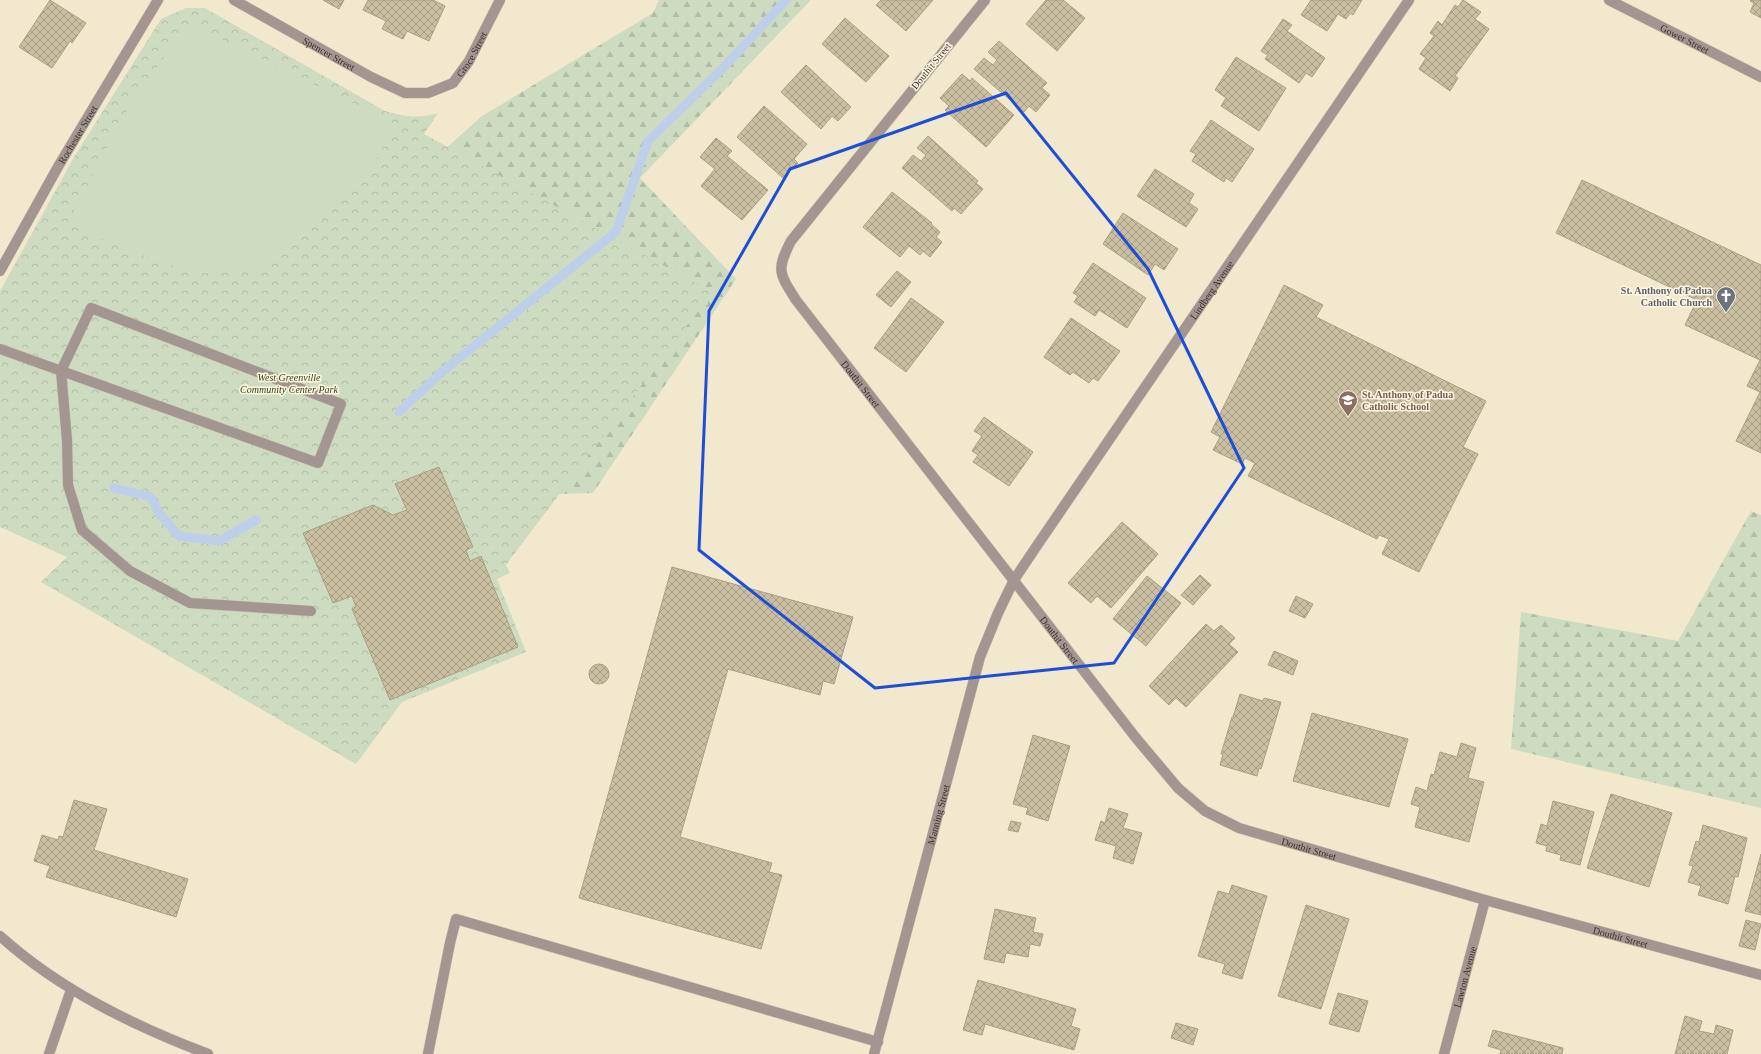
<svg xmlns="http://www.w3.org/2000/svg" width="1761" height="1054" font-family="'Times New Roman',serif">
<defs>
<pattern id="forest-firs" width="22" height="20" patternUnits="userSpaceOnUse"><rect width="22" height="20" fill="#cddcc0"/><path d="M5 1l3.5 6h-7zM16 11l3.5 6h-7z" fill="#b1bda5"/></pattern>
<pattern id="park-crowns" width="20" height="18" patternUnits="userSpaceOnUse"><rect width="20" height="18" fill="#cddcc0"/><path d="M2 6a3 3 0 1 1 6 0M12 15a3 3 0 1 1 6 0" fill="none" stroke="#b1bda5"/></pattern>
<pattern id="building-cross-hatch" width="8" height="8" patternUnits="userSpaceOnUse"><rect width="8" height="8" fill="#cabfa1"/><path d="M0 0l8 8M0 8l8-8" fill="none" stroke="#a59c83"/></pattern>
</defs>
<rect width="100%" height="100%" fill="#f2e8cd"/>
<g fill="url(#forest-firs)">
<polygon points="659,0 811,0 640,178 736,279 593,493 470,497 443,151 482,116 653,13"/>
<polygon points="1751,511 1761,515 1761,808 1511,749 1521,612 1678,641"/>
</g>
<path fill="url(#park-crowns)" d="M186 8H205L385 111C407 117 416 119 438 113L424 134 712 292 506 565 510 573 497 579 526 652 402 702 356 764 41 582 67 557 0 527V291L74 157 161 19Z"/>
<polygon fill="#cddcc0" points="198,28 395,124 370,172 289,250 249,272 204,273 159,262 67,224 131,103 180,35"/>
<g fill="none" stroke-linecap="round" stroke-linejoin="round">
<g stroke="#becfea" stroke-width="9">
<polyline points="399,412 442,372 616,232 648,141 725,66 786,0"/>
<polyline points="114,488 151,497 159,513 179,536 219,541 256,520"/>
</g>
</g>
<g fill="url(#building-cross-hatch)" stroke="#a89f85">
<polygon points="50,0 86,23 72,43 70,41 52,68 19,47"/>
<polygon points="323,0 344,0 339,9"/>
<polygon points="368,0 433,0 445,6 429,41 407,31 403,39 382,29 386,21 363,10"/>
<polygon points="881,0 933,0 906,31 876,5"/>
<polygon points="1046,0 1063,0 1085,18 1057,51 1026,24"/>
<polygon points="1311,0 1362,0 1353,15 1350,13 1346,19 1338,14 1327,31 1301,15"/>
<polygon points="1463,0 1481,12 1475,19 1489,29 1455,76 1458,78 1450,91 1419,69 1426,58 1420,54 1434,36 1430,33 1438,21 1442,25 1455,5 1458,7"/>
<polygon points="1751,0 1761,0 1761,18 1750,12 1754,3 1750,1"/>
<polygon points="845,18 889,56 866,82 822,44"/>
<polygon points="1283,19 1292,25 1287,31 1325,58 1312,77 1306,73 1299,83 1265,59 1268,55 1261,51"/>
<polygon points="999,41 1047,83 1042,88 1050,95 1036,112 1029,106 1024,112 974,69 984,58 993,65 997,60 988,52"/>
<polygon points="1236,57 1286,88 1259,131 1221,106 1226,98 1215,90"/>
<polygon points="806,65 851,107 838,121 832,116 821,129 781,92"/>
<polygon points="962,74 970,81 972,78 1014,115 986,147 945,110 949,106 940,98"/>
<polygon points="764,106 807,144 794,159 798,163 783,178 737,137"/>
<polygon points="1211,120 1254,149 1232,182 1226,178 1224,182 1192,161 1196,154 1190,151"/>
<polygon points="928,136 978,181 976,183 983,189 961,214 954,208 952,211 902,168 913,155 921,161 926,155 917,148"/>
<polygon points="716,138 732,151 727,156 768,190 742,220 701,186 715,169 700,157"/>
<polygon points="1155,169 1194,194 1189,203 1198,209 1186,227 1137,196"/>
<polygon points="1582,180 1761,265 1761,453 1736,441 1760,392 1747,386 1760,360 1685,325 1697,300 1556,233"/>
<polygon points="892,192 932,223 931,224 940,232 936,237 942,242 930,257 923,251 920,255 909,246 900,257 863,227"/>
<polygon points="1123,213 1178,249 1164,270 1155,264 1148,275 1103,244"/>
<polygon points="1093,263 1146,298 1127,328 1099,310 1095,316 1074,302 1078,296 1073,293"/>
<polygon points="897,271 911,282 891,307 876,295"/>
<polygon points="1284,285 1323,305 1316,317 1486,401 1463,447 1478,454 1419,572 1382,554 1389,539 1379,535 1377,539 1248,476 1255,463 1245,458 1242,464 1213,450 1220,437 1211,432"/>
<polygon points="911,298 944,322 906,372 874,348"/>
<polygon points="1071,318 1120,351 1098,381 1093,378 1089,383 1073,372 1070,375 1044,357"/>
<polygon points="984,417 1033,452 1009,486 973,462 978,455 972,451 982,436 974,431"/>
<polygon points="439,467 473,547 466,550 470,561 481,556 518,647 390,700 352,609 356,607 352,596 333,603 303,533 373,505 393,515 407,510 395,484"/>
<polygon points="1122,522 1158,554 1111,608 1097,596 1091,603 1068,583"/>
<polygon points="672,567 853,617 834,684 823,681 820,695 728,669 680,837 772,863 769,872 782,875 761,949 579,898"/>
<polygon points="1200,575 1211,585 1193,605 1181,595"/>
<polygon points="1147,576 1181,603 1146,646 1113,619"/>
<polygon points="1296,596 1313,604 1305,618 1289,611"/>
<polygon points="1206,624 1214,631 1221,625 1235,638 1229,644 1238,652 1186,707 1176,698 1169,705 1149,686"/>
<polygon points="1274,651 1298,661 1293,675 1268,665"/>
<circle cx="599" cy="674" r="10"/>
<polygon points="1240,694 1263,701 1264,698 1281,702 1261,769 1259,768 1257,776 1220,765 1223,754 1221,754 1232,717 1233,717"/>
<polygon points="1312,713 1408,739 1389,807 1293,781"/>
<polygon points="1033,735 1070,746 1048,821 1026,814 1028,808 1013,804"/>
<polygon points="1461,743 1476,748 1468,778 1484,782 1469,842 1415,827 1420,807 1411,804 1416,787 1427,791 1431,774 1434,775 1440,752 1457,757"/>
<polygon points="1611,794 1672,813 1649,887 1587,868"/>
<polygon points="74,800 107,809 94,850 188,879 176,917 46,877 50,866 34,861 42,835 58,840 59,836 63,837"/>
<polygon points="1553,801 1594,812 1580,865 1560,860 1561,855 1546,851 1547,846 1536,843 1541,824 1547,826"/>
<polygon points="1109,808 1128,814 1123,828 1142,833 1133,864 1113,858 1116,846 1095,840 1101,821 1105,823"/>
<polygon points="1011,821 1021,823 1018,832 1008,830"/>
<polygon points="1703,825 1747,838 1738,877 1735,876 1728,904 1698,895 1701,886 1688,882 1693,866 1689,865 1696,841 1699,842"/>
<polygon points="1761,854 1761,915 1745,911"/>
<polygon points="1232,885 1267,896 1242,979 1222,973 1225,964 1198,956 1218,891 1229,894"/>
<polygon points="1306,905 1349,919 1321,1009 1278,996"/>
<polygon points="995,909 1036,918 1033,932 1043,934 1040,946 1030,944 1028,957 1006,953 1004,963 984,959"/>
<polygon points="1746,920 1761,924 1755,950 1739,946"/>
<polygon points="978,980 1076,1009 1071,1026 1080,1029 1074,1050 985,1024 982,1035 963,1030"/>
<polygon points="1338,993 1368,1001 1359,1032 1329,1024"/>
<polygon points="1685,1016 1702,1021 1699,1031 1714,1034 1716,1025 1733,1030 1727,1054 1675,1054"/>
<polygon points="1176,1023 1198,1029 1193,1045 1171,1038"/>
<polygon points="1493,1030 1563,1048 1562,1054 1500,1054 1501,1050 1488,1046"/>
</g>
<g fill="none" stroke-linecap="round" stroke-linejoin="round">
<g stroke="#cdc4ac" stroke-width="11">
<g id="service">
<polyline points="0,349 318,463 341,404 91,308 61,371 67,440 68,485 82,530 130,571 190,603 311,611"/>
<path d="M0 936C60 990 134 1026 208 1054"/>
<polyline points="49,1054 71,990"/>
<polyline points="428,1054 450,943 456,919 878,1042"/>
</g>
</g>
<g stroke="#cdc4ac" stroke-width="11">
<g id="minor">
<path id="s1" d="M234 0 371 77 405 93H428L453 83 469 61 500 0"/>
<path id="s2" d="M985 0 791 241C776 270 779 273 796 300L1136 738 1178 788 1205 811 1239 828 1485 900 1761 975"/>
<path id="s3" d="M1609 0 1761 77"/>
<path id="s4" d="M0 271 59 165 158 0"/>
<path id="s5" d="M874 1054 980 657 998 613 1014 580 1034 550 1409 0"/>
<path id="s6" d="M1444 1054 1485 900"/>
</g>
</g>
<use href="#service" stroke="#a39691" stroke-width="10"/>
<use href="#minor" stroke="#a39691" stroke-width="10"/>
</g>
<path fill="none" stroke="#1d4ed8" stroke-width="3" stroke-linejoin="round" d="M1006 93 1148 269 1244 468 1114 663 875 688 699 550 709 311 790 169Z"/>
<defs>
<g id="church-pin" transform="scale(1)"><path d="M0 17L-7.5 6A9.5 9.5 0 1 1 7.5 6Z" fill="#6b7280" stroke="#fef6e0"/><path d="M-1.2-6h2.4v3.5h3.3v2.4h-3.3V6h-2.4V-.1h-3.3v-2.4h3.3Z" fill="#fff"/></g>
<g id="school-pin" transform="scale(1)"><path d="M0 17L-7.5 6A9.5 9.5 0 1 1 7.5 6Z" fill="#8d6e63" stroke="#fef6e0"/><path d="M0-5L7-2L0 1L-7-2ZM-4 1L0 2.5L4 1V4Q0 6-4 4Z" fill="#fff"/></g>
</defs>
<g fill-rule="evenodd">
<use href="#church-pin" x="1726" y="296"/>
<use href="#school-pin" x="1348" y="400"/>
</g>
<g text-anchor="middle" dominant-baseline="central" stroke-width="3" stroke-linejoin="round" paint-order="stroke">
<g font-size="10" fill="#373328" stroke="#fef6e0">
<text stroke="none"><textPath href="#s3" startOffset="85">Gower Street</textPath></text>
<text stroke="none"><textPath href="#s1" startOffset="279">Groce Street</textPath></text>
<text stroke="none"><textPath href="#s1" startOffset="109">Spencer Street</textPath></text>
<text transform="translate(931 66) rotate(-51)">Douthit Street</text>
<text stroke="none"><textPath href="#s4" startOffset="157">Rochester Street</textPath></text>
<text stroke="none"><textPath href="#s5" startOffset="846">Lindberg Avenue</textPath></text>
<text stroke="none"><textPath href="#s2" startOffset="480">Douthit Street</textPath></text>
<text stroke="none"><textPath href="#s2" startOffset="804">Douthit Street</textPath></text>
<text stroke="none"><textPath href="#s5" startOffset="248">Manning Street</textPath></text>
<text stroke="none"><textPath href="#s2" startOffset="1140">Douthit Street</textPath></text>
<text stroke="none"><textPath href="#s2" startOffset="1464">Douthit Street</textPath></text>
<text stroke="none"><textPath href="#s6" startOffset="80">Lawton Avenue</textPath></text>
</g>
<g font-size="10" font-weight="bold" fill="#5b616d" stroke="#fef6e0" text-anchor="end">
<text x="1712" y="290">St. Anthony of Padua<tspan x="1712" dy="12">Catholic Church</tspan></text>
</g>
<g font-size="10" font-style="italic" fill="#2e4317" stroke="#fef6e0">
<text x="289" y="377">West Greenville<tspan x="289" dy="12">Community Center Park</tspan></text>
</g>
<g font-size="10" font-weight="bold" fill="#785e54" stroke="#fef6e0" text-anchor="start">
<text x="1362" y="394">St. Anthony of Padua<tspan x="1362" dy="12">Catholic School</tspan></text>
</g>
</g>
</svg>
